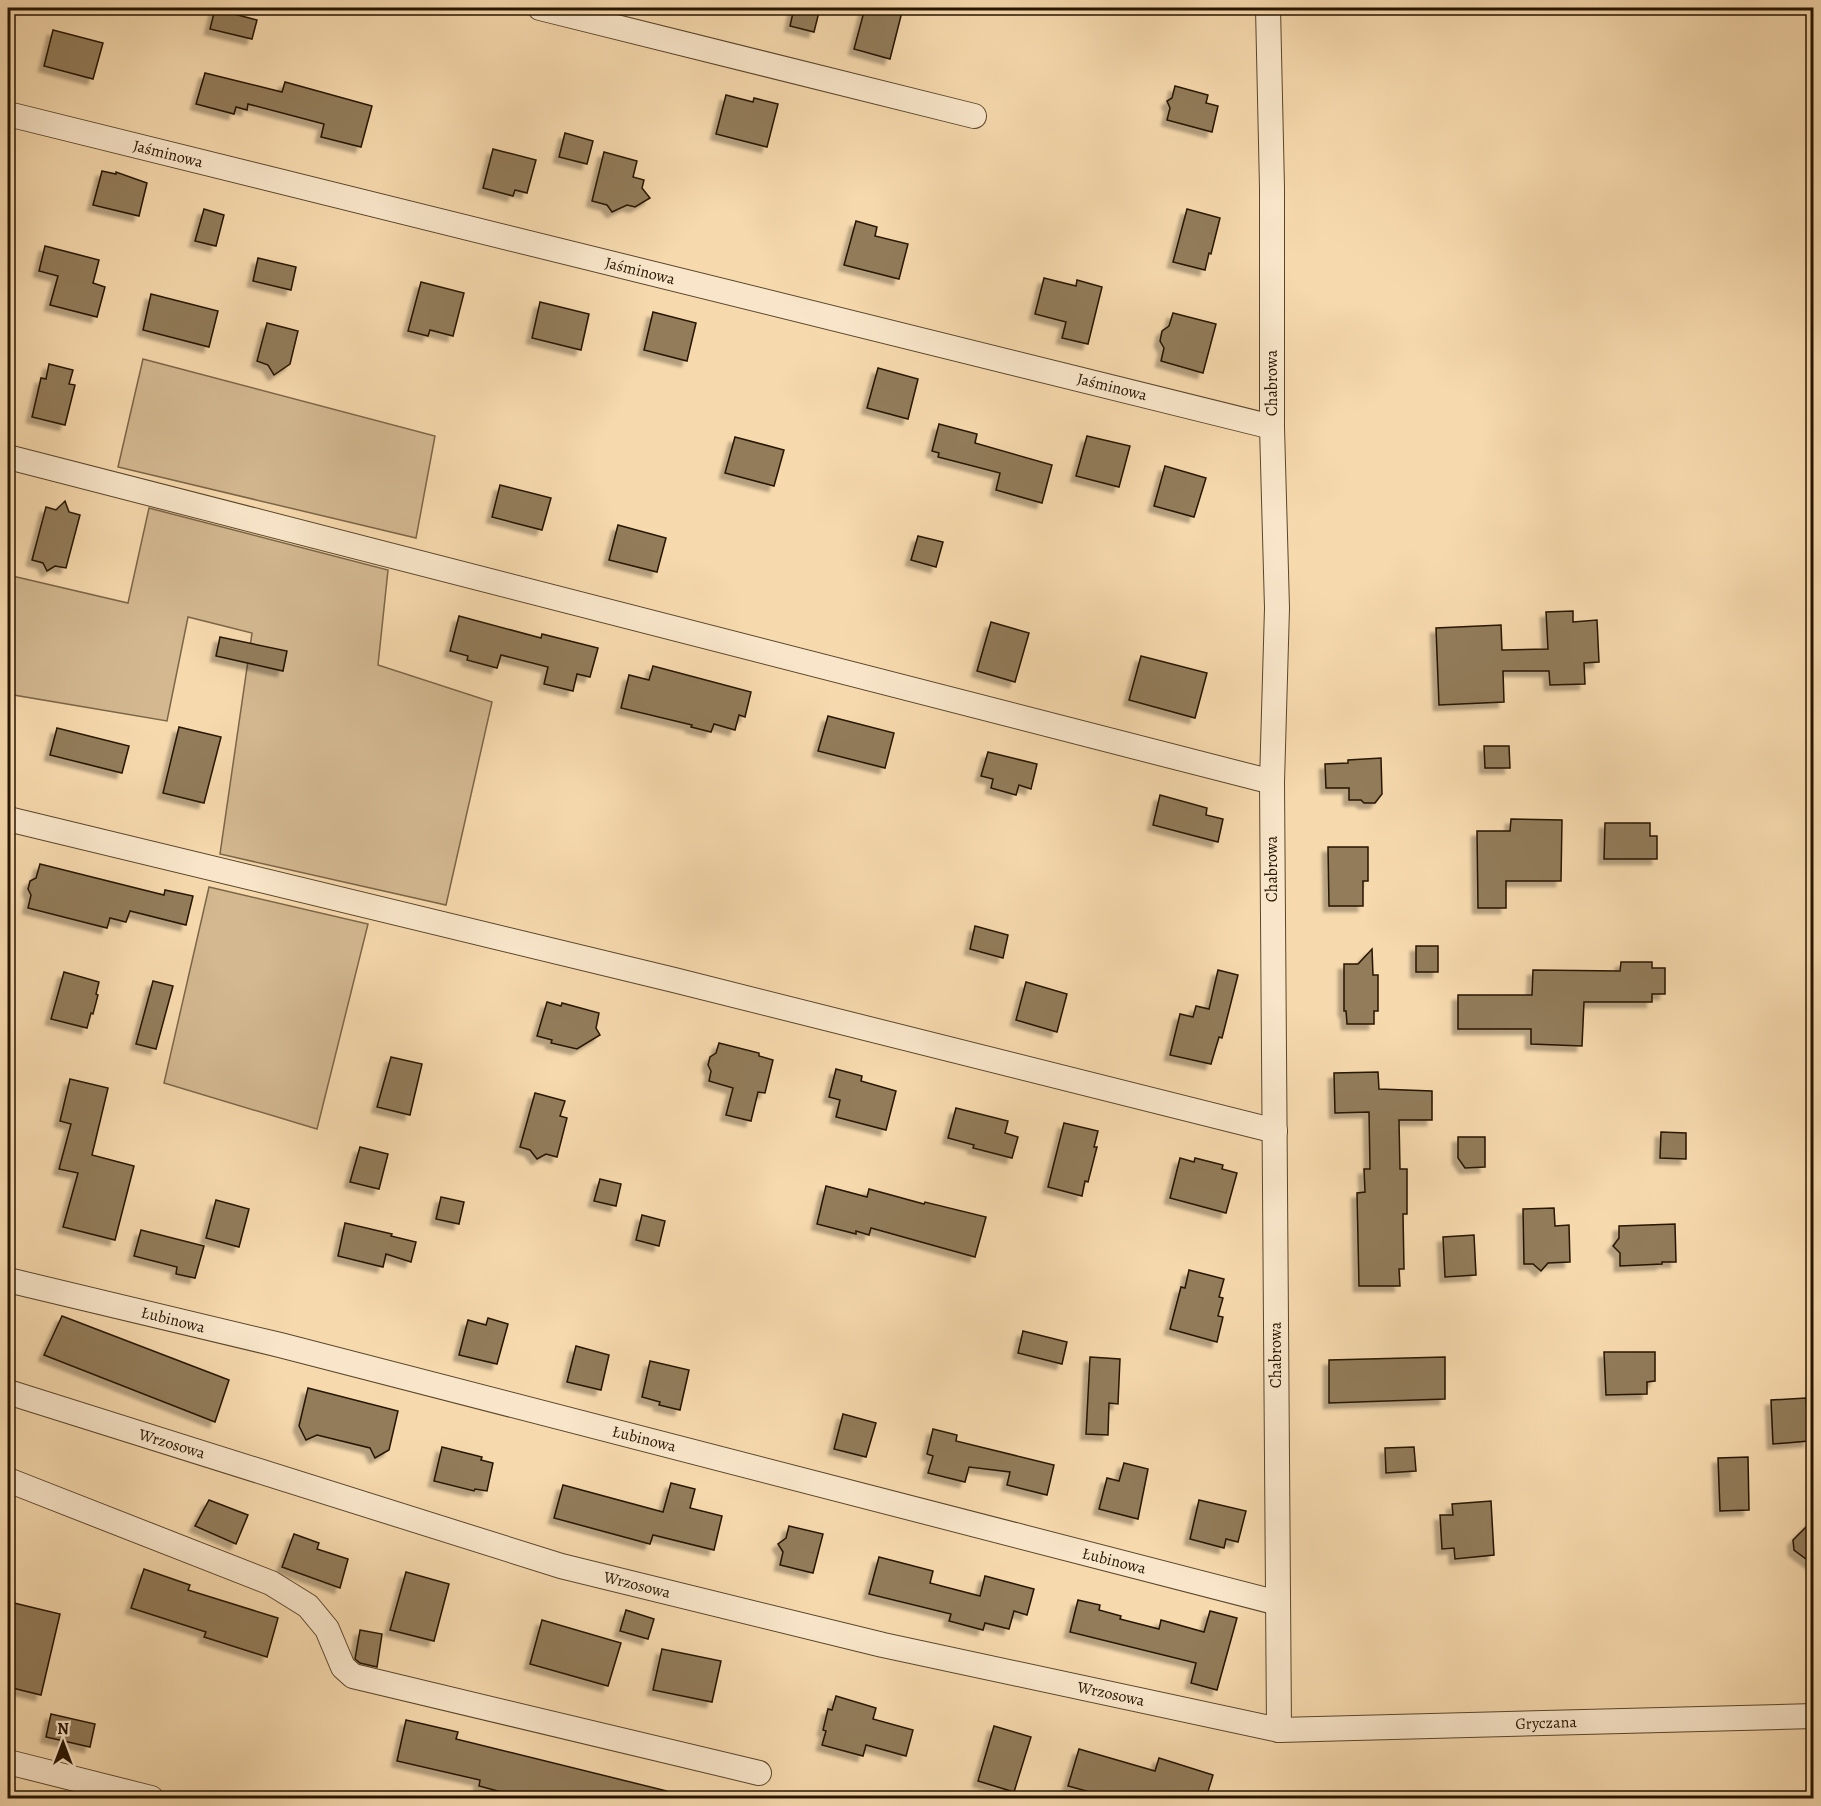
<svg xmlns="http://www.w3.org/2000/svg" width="1821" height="1806" font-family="Alegreya,serif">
<defs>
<filter id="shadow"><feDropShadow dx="-5.5" dy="5.5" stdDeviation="1.5" flood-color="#0004"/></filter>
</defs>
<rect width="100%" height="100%" fill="#f6d9ad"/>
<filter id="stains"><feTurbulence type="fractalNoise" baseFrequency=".00333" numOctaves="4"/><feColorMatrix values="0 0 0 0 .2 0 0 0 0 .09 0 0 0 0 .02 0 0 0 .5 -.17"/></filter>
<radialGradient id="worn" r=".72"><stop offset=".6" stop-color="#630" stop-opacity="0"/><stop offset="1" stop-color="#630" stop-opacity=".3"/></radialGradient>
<g fill="#d3b890" stroke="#7c6648" stroke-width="1.5">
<polygon points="143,359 435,436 416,538 118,467"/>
<polygon points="149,508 388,570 378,665 492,702 446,905 220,854 252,633 188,617 167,721 8,694 8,575 128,603"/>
<polygon points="209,887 368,924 317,1129 164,1083"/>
</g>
<g fill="#927b5a" stroke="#261500" stroke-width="1.5" filter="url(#shadow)">
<polygon points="794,8 820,8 814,32 790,26"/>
<polygon points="865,8 903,8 890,59 854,49"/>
<polygon points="215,9 257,20 252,39 210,29"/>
<polygon points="53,30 103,43 93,79 44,66"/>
<polygon points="205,73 282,92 285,82 372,106 361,147 321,137 324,124 248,104 247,110 236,107 234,114 196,104"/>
<polygon points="1175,86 1208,95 1206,103 1218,106 1212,132 1167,120 1170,108 1167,101 1172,98"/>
<polygon points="726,95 753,102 754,98 778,104 767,147 716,134"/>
<polygon points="565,133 593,141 587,164 559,157"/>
<polygon points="493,149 536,160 527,193 515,190 513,196 483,188"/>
<polygon points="604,152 637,161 633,177 644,180 642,188 650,198 635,207 627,205 612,212 607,205 592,201"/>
<polygon points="102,171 116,174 116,172 147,183 139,216 93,205"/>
<polygon points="204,209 224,215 216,246 195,241"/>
<polygon points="1187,209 1220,218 1211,254 1209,253 1205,270 1173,262"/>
<polygon points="856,221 877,227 875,236 908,244 899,279 844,265"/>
<polygon points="45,246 99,260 93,283 105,287 97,317 50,305 58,276 39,271"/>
<polygon points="258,258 296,267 291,290 253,281"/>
<polygon points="1044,278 1076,286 1077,280 1102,287 1088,344 1062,338 1066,322 1035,314"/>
<polygon points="421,282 464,293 453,336 430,330 428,336 408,331"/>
<polygon points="151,294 218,311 209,347 143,330"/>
<polygon points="540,302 589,314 581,350 532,338"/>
<polygon points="653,312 696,323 687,361 644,350"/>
<polygon points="1173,313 1216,324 1203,373 1161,361 1164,348 1160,341 1162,331 1169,326"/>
<polygon points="267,323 298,331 290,364 274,375 268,365 257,361"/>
<polygon points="49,364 73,370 69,384 75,385 65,425 32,417 41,378 46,379"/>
<polygon points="878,368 918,379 908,419 867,408"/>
<polygon points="939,424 977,434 975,443 1052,465 1042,503 996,490 1000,473 938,457 939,453 932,451"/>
<polygon points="1087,436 1130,446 1119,487 1076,476"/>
<polygon points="735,437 784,450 774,486 725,473"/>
<polygon points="1165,466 1206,478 1194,517 1154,506"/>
<polygon points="500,485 551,498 542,530 492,517"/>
<polygon points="65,501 69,512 80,515 66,568 55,566 47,571 43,563 32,560 46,507 56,510"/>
<polygon points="618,525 666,538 657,572 609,560"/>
<polygon points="918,536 943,542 936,567 911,560"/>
<polygon points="1573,611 1573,622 1597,620 1599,662 1584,663 1585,684 1550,685 1549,671 1503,671 1504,702 1439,705 1436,628 1501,625 1502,650 1548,649 1546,612"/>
<polygon points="459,616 541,638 542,634 598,648 590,677 577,674 573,691 544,684 548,667 501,655 497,668 467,660 468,656 450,651"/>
<polygon points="991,622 1029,633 1015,682 977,671"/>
<polygon points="220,637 287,651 283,671 216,656"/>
<polygon points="1141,656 1207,673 1195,718 1129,700"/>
<polygon points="653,666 751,692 745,717 739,715 735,730 714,724 711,732 691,727 692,725 621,708 629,675 649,680"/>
<polygon points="828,716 894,733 885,768 818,751"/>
<polygon points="179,727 221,737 204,803 163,793"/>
<polygon points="57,728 129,746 122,773 50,755"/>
<polygon points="1484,746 1509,746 1510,768 1485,768"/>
<polygon points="988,752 1037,764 1031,789 1019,785 1016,795 991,788 993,779 981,776"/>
<polygon points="1381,758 1382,794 1375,803 1364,803 1361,800 1349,800 1349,788 1326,788 1325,764 1348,763 1348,760"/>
<polygon points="1160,795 1207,808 1206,815 1223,819 1218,842 1153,825"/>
<polygon points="1511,819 1562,820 1561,881 1506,881 1506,908 1478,908 1477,831 1510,831"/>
<polygon points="1605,823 1650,823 1650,836 1657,836 1657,859 1604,859"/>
<polygon points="1328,847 1368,847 1368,881 1363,881 1363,906 1329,906"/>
<polygon points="40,864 164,895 165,890 193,896 186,925 130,911 126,922 110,918 107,928 28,908 31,895 28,889 30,881 36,878"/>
<polygon points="975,926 1008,935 1003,958 970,949"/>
<rect x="1416" y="946" width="22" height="26"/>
<polygon points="1372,949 1373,975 1378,975 1378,1011 1374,1011 1374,1024 1347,1024 1346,1011 1344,1011 1344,964 1358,964"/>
<polygon points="1621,962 1652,962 1652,968 1665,968 1665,994 1652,994 1652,1002 1584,1002 1582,1046 1531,1044 1531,1029 1458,1029 1458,995 1532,995 1533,970 1620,971"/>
<polygon points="1218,970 1238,975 1222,1038 1219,1037 1211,1064 1170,1055 1180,1014 1193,1017 1196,1006 1209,1009"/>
<polygon points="64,972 99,982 96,994 98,995 93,1014 91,1013 87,1028 51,1019"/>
<polygon points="153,981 173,986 156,1049 136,1044"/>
<polygon points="1026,982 1067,994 1057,1032 1016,1020"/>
<polygon points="547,1002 561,1006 562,1003 599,1013 596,1028 600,1035 577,1049 551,1043 552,1040 537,1036"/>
<polygon points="719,1043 759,1053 759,1056 773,1060 765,1093 758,1092 751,1121 726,1115 733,1088 709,1081 711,1071 708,1065 710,1057 716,1053"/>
<polygon points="391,1057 422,1064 410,1115 377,1107"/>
<polygon points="836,1069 862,1076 861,1081 896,1091 886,1130 836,1117 840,1100 829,1097"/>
<polygon points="1378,1072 1379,1089 1432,1091 1432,1120 1399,1120 1400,1169 1407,1169 1407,1214 1403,1214 1404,1269 1399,1269 1400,1286 1359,1286 1357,1193 1365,1192 1364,1169 1370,1169 1369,1112 1335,1113 1334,1073"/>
<polygon points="70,1079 108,1088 92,1155 134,1166 115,1240 63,1227 78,1173 59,1169 71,1124 60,1121"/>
<polygon points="535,1093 565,1101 560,1116 567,1118 557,1157 546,1154 537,1159 530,1150 520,1147"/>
<polygon points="956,1108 1008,1121 1005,1133 1018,1137 1012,1158 973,1148 974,1145 948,1138"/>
<polygon points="1064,1123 1098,1131 1094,1147 1097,1147 1088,1182 1085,1181 1082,1196 1048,1187"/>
<polygon points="1661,1132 1686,1133 1686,1159 1660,1158"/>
<polygon points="1458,1137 1485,1137 1485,1167 1465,1168 1458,1158"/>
<polygon points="360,1147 388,1154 379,1189 350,1182"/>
<polygon points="1180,1158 1194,1162 1195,1158 1223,1165 1222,1169 1237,1173 1226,1213 1170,1198"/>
<polygon points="600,1179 621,1184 616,1206 594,1201"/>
<polygon points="826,1186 867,1197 869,1189 924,1204 925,1202 986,1217 975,1257 871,1228 869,1235 856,1231 856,1234 817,1224"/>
<polygon points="441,1197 464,1202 459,1224 436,1219"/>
<polygon points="216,1200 249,1209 239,1247 206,1238"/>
<polygon points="1554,1208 1555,1226 1569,1225 1570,1262 1548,1263 1541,1271 1533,1264 1524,1264 1523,1209"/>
<polygon points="642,1215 665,1221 659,1246 636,1240"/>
<polygon points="345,1223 392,1234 391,1236 416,1242 411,1262 386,1254 383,1267 338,1256"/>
<polygon points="1675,1224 1676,1262 1662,1262 1662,1264 1620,1266 1620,1253 1613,1246 1619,1238 1619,1226"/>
<polygon points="141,1230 204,1246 195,1278 176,1274 177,1267 134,1256"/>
<polygon points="1474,1235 1476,1275 1445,1277 1443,1237"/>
<polygon points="1189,1270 1224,1279 1219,1297 1223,1298 1218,1316 1223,1317 1217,1342 1170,1329 1181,1287 1185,1288"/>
<polygon points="62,1316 229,1380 215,1422 44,1355"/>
<polygon points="488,1318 508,1324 497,1364 459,1355 468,1320 486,1325"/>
<polygon points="1023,1331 1067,1342 1062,1364 1018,1353"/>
<polygon points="576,1346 609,1355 601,1390 567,1382"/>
<polygon points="1604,1352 1655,1352 1655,1381 1647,1382 1647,1394 1606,1395"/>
<polygon points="1090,1357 1120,1359 1118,1404 1109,1403 1108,1435 1086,1434"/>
<polygon points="1445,1357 1445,1399 1329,1403 1329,1360"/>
<polygon points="650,1361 689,1370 680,1410 659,1405 660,1402 642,1397"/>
<polygon points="308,1388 398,1411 389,1450 375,1458 370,1448 317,1435 306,1440 299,1426"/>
<polygon points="1806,1398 1809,1441 1773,1444 1771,1400"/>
<polygon points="843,1414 876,1423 866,1457 834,1449"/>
<polygon points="933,1429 957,1435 956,1441 1054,1465 1047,1495 1007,1485 1010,1472 969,1467 965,1482 928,1473 933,1456 927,1454"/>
<polygon points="442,1447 482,1457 481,1460 493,1463 487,1491 475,1489 474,1491 434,1481"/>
<polygon points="1414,1447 1416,1471 1386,1473 1385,1448"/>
<polygon points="1748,1457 1749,1510 1720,1511 1718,1458"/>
<polygon points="1124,1463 1148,1469 1138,1519 1099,1509 1107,1478 1119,1481"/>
<polygon points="671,1483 695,1489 690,1508 722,1516 714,1550 653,1535 650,1544 554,1518 563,1485 663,1512"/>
<polygon points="209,1500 248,1515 236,1544 195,1526"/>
<polygon points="1199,1500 1246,1511 1238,1542 1226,1539 1224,1548 1190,1539"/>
<polygon points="1491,1501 1494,1555 1455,1559 1454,1548 1442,1549 1440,1515 1453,1515 1452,1504"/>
<polygon points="1814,1519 1814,1565 1794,1550 1793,1540"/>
<polygon points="789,1526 823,1534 813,1573 780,1565 783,1552 778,1544 786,1538"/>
<polygon points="294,1534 319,1543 317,1549 348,1559 340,1588 282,1567"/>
<polygon points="879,1557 933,1571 930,1583 980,1596 985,1576 1034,1589 1027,1615 1014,1611 1009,1629 985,1623 983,1630 949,1621 951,1614 869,1594"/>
<polygon points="144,1569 190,1585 188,1590 278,1618 267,1657 204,1637 206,1632 131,1608"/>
<polygon points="406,1572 449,1584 434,1641 390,1630"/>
<polygon points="1078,1600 1100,1605 1099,1610 1121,1616 1120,1619 1159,1629 1161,1620 1204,1632 1210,1611 1237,1618 1217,1690 1191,1683 1196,1663 1070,1632"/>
<polygon points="14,1603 60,1614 41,1695 8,1687 8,1629"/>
<polygon points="626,1610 654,1619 648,1639 620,1631"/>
<polygon points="542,1620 621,1643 608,1686 530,1664"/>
<polygon points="360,1630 382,1634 377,1667 360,1663 355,1659"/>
<polygon points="662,1649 721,1661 712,1702 653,1690"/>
<polygon points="836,1696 876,1708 873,1719 913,1730 906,1756 866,1745 863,1756 822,1745 826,1731 823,1730 828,1709 832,1710"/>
<polygon points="51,1714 95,1724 90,1747 46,1737"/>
<polygon points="406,1720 458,1732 456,1739 667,1791 666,1798 524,1798 479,1786 480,1780 397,1761"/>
<polygon points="994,1726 1031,1737 1014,1792 978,1781"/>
<polygon points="1079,1749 1155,1771 1159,1758 1213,1775 1206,1798 1112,1798 1068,1786"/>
</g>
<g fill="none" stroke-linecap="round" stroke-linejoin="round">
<g stroke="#5a462b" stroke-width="26">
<g id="minor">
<polyline points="540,8 974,116"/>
<polyline points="1268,8 1272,188 1272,427 1277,608 1272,782 1279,1730"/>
<polyline points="8,114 1272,427"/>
<polyline points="8,457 1272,782"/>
<polyline points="8,819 674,980 1275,1131"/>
<polyline points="8,1280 280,1345 1278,1603"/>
<polyline points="8,1392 561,1566 883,1645 1279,1730 1814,1716"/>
<polyline points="8,1480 271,1583 308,1606 327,1629 343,1667 353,1676 759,1773"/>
<polyline points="8,1762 151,1798"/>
</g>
</g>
<use href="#minor" stroke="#f9e6ca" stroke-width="24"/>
</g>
<g text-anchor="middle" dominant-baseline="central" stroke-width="5" stroke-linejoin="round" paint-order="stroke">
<g font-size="16" fill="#261500" stroke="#f9e6ca">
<text transform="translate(168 154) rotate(14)">Jaśminowa</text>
<text transform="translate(640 271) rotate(14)">Jaśminowa</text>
<text transform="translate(1272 383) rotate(-90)">Chabrowa</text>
<text transform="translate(1112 387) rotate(14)">Jaśminowa</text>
<text transform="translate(1272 869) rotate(-90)">Chabrowa</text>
<text transform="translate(173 1320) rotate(14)">Łubinowa</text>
<text transform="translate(1276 1355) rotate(-90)">Chabrowa</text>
<text transform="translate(644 1439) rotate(14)">Łubinowa</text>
<text transform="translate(172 1444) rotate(17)">Wrzosowa</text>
<text transform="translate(1114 1561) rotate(14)">Łubinowa</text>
<text transform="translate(637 1585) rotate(14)">Wrzosowa</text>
<text transform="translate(1111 1694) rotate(12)">Wrzosowa</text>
<text transform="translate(1546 1723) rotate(-2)">Gryczana</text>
</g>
</g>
<rect width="1821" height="1806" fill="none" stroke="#f6d9ad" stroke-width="30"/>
<rect x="9" y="9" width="1803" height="1788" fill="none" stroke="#261500" stroke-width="3"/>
<rect x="15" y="15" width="1791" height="1776" fill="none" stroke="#261500" stroke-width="1.5"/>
<g transform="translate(63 1743)" stroke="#f9e6ca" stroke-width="4.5" paint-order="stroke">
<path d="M0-4.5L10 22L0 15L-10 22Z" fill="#261500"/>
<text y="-9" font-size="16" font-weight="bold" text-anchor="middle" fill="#261500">N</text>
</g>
<rect width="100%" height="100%" filter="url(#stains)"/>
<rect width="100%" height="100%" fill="url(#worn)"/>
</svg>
